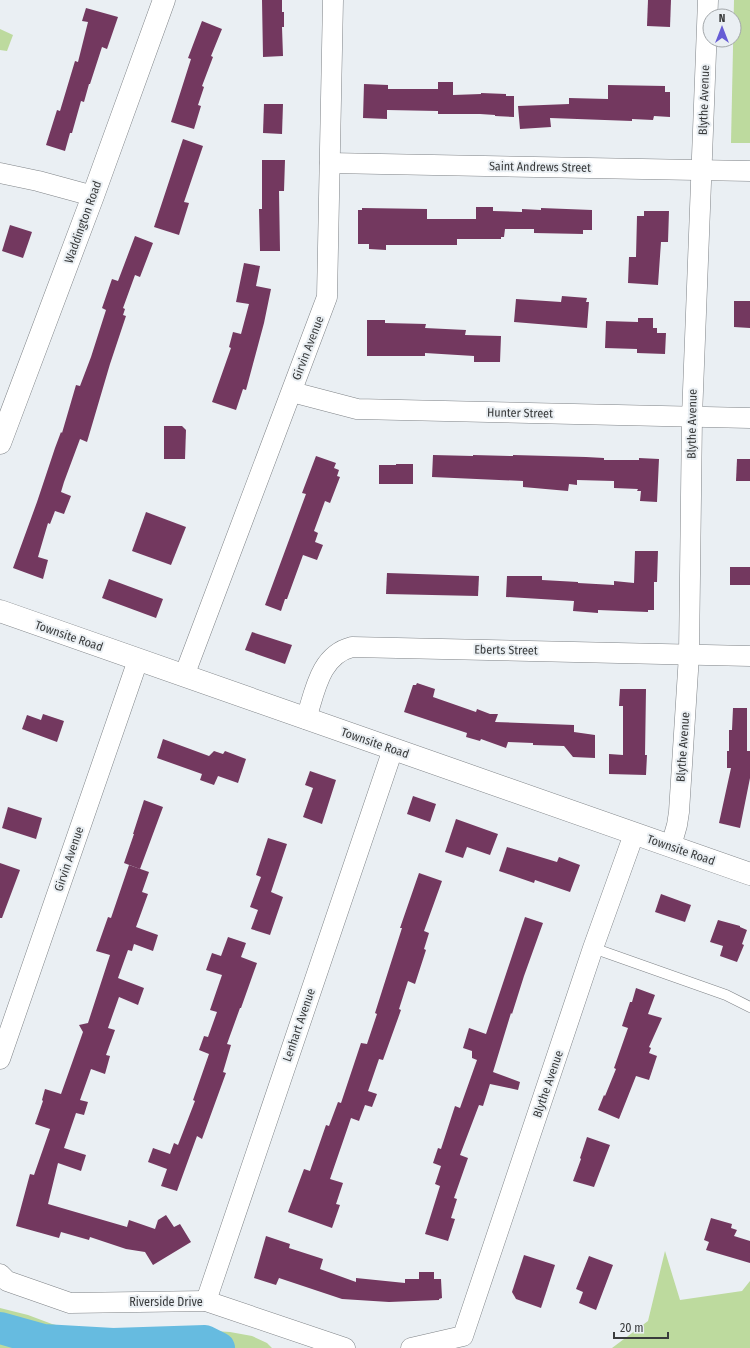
<svg xmlns="http://www.w3.org/2000/svg" width="750" height="1348" font-family="'Fira Sans Condensed',sans-serif">
<rect width="100%" height="100%" fill="#eaeff3"/>
<g fill="#bdda9e">
<polygon points="734,0 750,0 750,143 731,143"/>
<polygon points="0,29 13,35 7,51 0,50"/>
<polygon points="665,1251 680,1300 742,1291 750,1281 750,1348 612,1348 648,1321"/>
<polygon points="0,1308 28,1315 52,1324 96,1335 140,1337 158,1335 185,1329 230,1332 252,1336 267,1343 272,1348 0,1348"/>
</g>
<g fill="none" stroke-linecap="round" stroke-linejoin="round">
<polyline stroke="#66bbe0" stroke-width="32" points="0,1328 43,1340 113,1344 205,1341 219,1348"/>
</g>
<g fill="#73385f">
<polygon points="262,0 282,0 282,12 284,12 284,27 282,27 283,56 263,57"/>
<polygon points="648,0 671,0 670,27 647,26"/>
<polygon points="86,8 118,17 107,49 102,47 90,84 89,84 84,102 81,101 72,133 70,133 65,151 46,145 57,110 60,111 75,61 78,62 88,22 82,21"/>
<polygon points="202,21 222,29 211,56 213,57 202,86 204,87 198,105 201,106 194,129 171,122 191,59 188,58"/>
<polygon points="438,82 453,82 453,95 481,94 481,93 506,94 506,96 514,96 514,117 495,116 495,115 480,114 438,114 438,111 387,110 387,119 363,118 364,84 388,85 388,89 438,89"/>
<polygon points="608,85 665,86 665,92 670,92 670,117 654,116 653,120 632,119 632,121 550,118 551,127 520,129 518,106 569,104 569,98 608,99"/>
<polygon points="264,104 283,104 282,134 263,133"/>
<polygon points="183,139 203,146 184,202 189,203 179,235 154,227"/>
<polygon points="262,160 285,160 284,191 279,191 280,251 260,251 259,209 262,209"/>
<polygon points="476,207 493,207 493,211 522,212 522,209 541,210 541,208 592,210 592,230 583,230 583,234 534,233 534,229 505,229 504,237 501,237 501,239 457,239 457,245 386,245 386,250 369,249 369,244 358,244 358,210 362,210 362,208 427,209 427,219 476,219"/>
<polygon points="644,211 669,211 668,242 661,242 658,285 628,283 629,257 636,257 637,216 644,216"/>
<polygon points="10,225 32,232 23,258 2,251"/>
<polygon points="135,236 153,243 140,277 135,275 123,308 125,309 123,315 126,316 110,364 87,442 80,439 64,482 61,492 71,496 64,514 55,511 50,524 48,523 38,557 48,560 43,579 13,568 37,502 55,448 61,432 62,433 76,385 80,386 91,357 106,310 102,308 112,279 118,281"/>
<polygon points="244,263 260,266 256,286 271,289 264,323 246,390 243,389 236,410 212,402 231,348 229,347 233,332 241,334 249,304 236,302"/>
<polygon points="562,296 587,298 586,302 589,302 587,328 514,322 516,299 561,302"/>
<polygon points="734,301 750,301 750,328 734,327"/>
<polygon points="638,318 653,318 653,328 657,328 657,333 666,333 665,354 637,353 637,349 605,348 606,321 638,322"/>
<polygon points="367,320 385,320 385,323 426,324 425,328 466,330 465,335 501,336 500,362 474,362 474,356 425,353 425,356 367,356"/>
<polygon points="164,426 182,426 186,430 185,459 164,459"/>
<polygon points="433,455 473,456 473,455 513,456 513,455 586,457 604,458 604,460 639,460 639,458 659,459 657,502 640,501 641,491 637,491 638,489 614,488 614,481 577,480 577,485 569,484 568,491 523,487 523,481 432,477"/>
<polygon points="316,456 336,463 334,468 339,470 337,476 340,477 330,503 325,501 314,531 318,533 315,542 323,545 317,560 303,555 287,599 285,599 281,611 265,605 306,494 302,493"/>
<polygon points="737,459 750,459 750,481 736,481"/>
<polygon points="396,464 413,464 413,484 379,484 379,465 396,465"/>
<polygon points="146,512 186,527 171,565 132,551"/>
<polygon points="635,551 658,551 657,582 654,582 654,610 648,610 648,612 598,610 598,613 573,611 574,601 506,597 507,576 542,576 542,580 578,582 578,583 614,585 614,581 634,583"/>
<rect x="730" y="567" width="20" height="18"/>
<polygon points="387,573 479,576 478,596 386,594"/>
<polygon points="109,579 163,599 156,618 102,598"/>
<polygon points="252,632 292,645 285,664 245,650"/>
<polygon points="417,683 435,689 433,697 476,712 477,709 490,714 498,714 495,722 574,725 574,732 595,735 595,758 573,757 564,746 533,745 533,743 508,742 506,748 481,739 480,741 466,737 467,733 404,712 413,685 416,685"/>
<polygon points="620,689 646,689 645,755 647,755 646,775 609,774 609,754 623,755 623,706 619,706"/>
<polygon points="733,708 747,708 747,751 750,751 750,778 740,828 719,823 731,768 727,768 727,751 729,751 729,730 732,730"/>
<polygon points="43,714 64,721 57,742 22,729 27,715 41,720"/>
<polygon points="163,739 209,756 214,751 223,754 225,751 246,759 238,783 218,776 214,785 200,780 202,774 157,758"/>
<polygon points="310,771 336,780 322,824 303,817 313,788 305,785"/>
<polygon points="413,796 436,804 430,822 407,814"/>
<polygon points="144,800 163,807 140,869 124,863 134,834 133,834"/>
<polygon points="8,807 42,818 36,839 2,828"/>
<polygon points="456,819 498,834 490,855 467,847 463,858 445,852"/>
<polygon points="268,838 287,844 271,892 283,897 270,935 251,929 258,910 250,907 261,877 256,875"/>
<polygon points="507,847 557,862 559,857 580,865 570,892 535,880 534,883 499,871"/>
<polygon points="0,863 20,870 2,918 0,918"/>
<polygon points="129,865 149,872 142,892 148,894 136,927 158,935 153,951 134,944 132,951 128,950 118,978 144,988 138,1005 119,997 108,1028 115,1030 106,1055 110,1056 105,1074 91,1069 80,1100 88,1102 84,1115 76,1113 64,1148 86,1155 81,1171 58,1163 48,1204 127,1227 129,1220 155,1229 158,1220 166,1215 174,1227 180,1224 191,1242 153,1265 145,1252 126,1249 90,1237 89,1240 61,1232 59,1238 16,1226 30,1174 34,1175 50,1129 35,1124 43,1101 42,1100 45,1089 61,1094 83,1032 79,1025 88,1023 110,955 96,951 108,917 111,918"/>
<polygon points="419,873 442,881 424,931 429,933 424,949 426,950 415,984 408,981 399,1009 401,1010 383,1060 379,1059 368,1091 377,1094 372,1107 365,1105 359,1121 351,1118 330,1179 343,1183 336,1204 340,1205 332,1228 288,1212 304,1169 310,1171 326,1125 329,1126 338,1102 341,1103 361,1043 367,1044 377,1014 375,1013 402,928 400,928"/>
<polygon points="661,894 691,905 685,922 655,912"/>
<polygon points="525,917 543,923 524,976 512,1014 511,1013 493,1072 520,1082 518,1090 490,1084 483,1106 479,1105 460,1155 468,1158 454,1198 457,1199 451,1218 455,1219 448,1241 425,1234 440,1186 435,1184 441,1166 433,1163 438,1148 441,1149 455,1106 460,1108 477,1060 472,1058 472,1051 463,1048 469,1028 486,1034"/>
<polygon points="718,920 740,926 740,927 747,930 742,944 744,945 737,962 720,956 723,946 710,942"/>
<polygon points="228,937 246,943 241,957 257,963 241,1008 240,1008 227,1044 231,1045 223,1072 226,1073 202,1139 197,1136 177,1191 161,1186 167,1169 148,1162 153,1148 170,1154 174,1143 178,1145 195,1101 193,1100 209,1054 199,1050 204,1036 208,1037 217,1012 210,1010 222,975 206,970 212,953 221,956"/>
<polygon points="636,988 655,995 648,1014 662,1018 649,1047 651,1048 649,1053 657,1056 649,1080 636,1076 619,1119 598,1110 604,1095 605,1096 616,1069 614,1068 628,1028 622,1026 630,1002 632,1002"/>
<polygon points="587,1137 610,1145 594,1187 573,1181 581,1159 580,1158"/>
<polygon points="711,1218 732,1224 731,1228 737,1230 734,1236 750,1241 750,1263 706,1250 709,1242 704,1240"/>
<polygon points="266,1236 290,1244 289,1248 323,1259 320,1269 356,1282 356,1278 405,1283 405,1279 419,1279 419,1272 434,1272 434,1279 441,1279 442,1298 439,1299 439,1300 389,1302 342,1299 279,1278 276,1285 254,1278"/>
<polygon points="524,1255 555,1265 541,1308 516,1299 512,1292"/>
<polygon points="589,1256 613,1265 596,1310 579,1303 583,1292 576,1289"/>
</g>
<g fill="none" stroke-linecap="round" stroke-linejoin="round">
<g stroke="#7f8387" stroke-width="11">
<polyline id="lane" points="593,948 726,995 750,1007"/>
</g>
<g stroke="#7f8387" stroke-width="21">
<g id="street">
<polyline points="330,163 750,171"/>
<polyline points="0,173 38,181 93,196"/>
<polyline points="292,392 357,409 750,418"/>
<polyline points="184,676 327,297 333,0"/>
<path d="M306 719C315 691 320 655 352 647L750 656"/>
<polyline points="671,846 677,825 679,812 689,655 692,417 708,0"/>
<polyline points="0,1059 138,660"/>
<polyline points="0,1274 7,1281 70,1303 206,1301 345,1348"/>
<polyline points="206,1301 393,749"/>
<polyline points="411,1348 463,1336 593,948 634,834"/>
</g>
</g>
<g stroke="#7f8387" stroke-width="23">
<g id="secondary">
<polyline points="0,443 93,196 164,0"/>
<polyline points="0,611 750,874"/>
</g>
</g>
<use href="#lane" stroke="#fff" stroke-width="10"/>
<use href="#street" stroke="#fff" stroke-width="20"/>
<use href="#secondary" stroke="#fff" stroke-width="22"/>
</g>
<g text-anchor="middle" dominant-baseline="central" stroke-width="4" stroke-linejoin="round" paint-order="stroke">
<g font-size="12" fill="#393b3c" stroke="#eaeff3">
<text transform="translate(704 100) rotate(-88)">Blythe Avenue</text>
<text transform="translate(540 167) rotate(1)">Saint Andrews Street</text>
<text transform="translate(83 222) rotate(-70)">Waddington Road</text>
<text transform="translate(308 348) rotate(-69)">Girvin Avenue</text>
<text transform="translate(520 413) rotate(1)">Hunter Street</text>
<text transform="translate(692 424) rotate(-89)">Blythe Avenue</text>
<text transform="translate(69 636) rotate(19)">Townsite Road</text>
<text transform="translate(506 650) rotate(1)">Eberts Street</text>
<text transform="translate(375 743) rotate(19)">Townsite Road</text>
<text transform="translate(683 747) rotate(-86)">Blythe Avenue</text>
<text transform="translate(681 850) rotate(19)">Townsite Road</text>
<text transform="translate(69 859) rotate(-71)">Girvin Avenue</text>
<text transform="translate(299 1025) rotate(-71)">Lenhart Avenue</text>
<text transform="translate(548 1084) rotate(-71)">Blythe Avenue</text>
<text x="166" y="1302">Riverside Drive</text>
</g>
</g>
<g transform="translate(722 28)"><circle r="19" fill="#eaeff3" stroke="#a3a7aa"/>
<path d="M0-3L7 15L0 10L-7 15Z" fill="#665cd5"/>
<text y="-6" font-size="11" font-weight="bold" text-anchor="middle" fill="#393b3c">N</text>
</g>
<path d="M614 1332v6h54v-6" fill="none" stroke="#393b3c" stroke-width="2"/>
<text x="620" y="1332" font-size="12" fill="#393b3c" stroke="#eaeff3" stroke-width="3" paint-order="stroke">20 m</text>
</svg>
